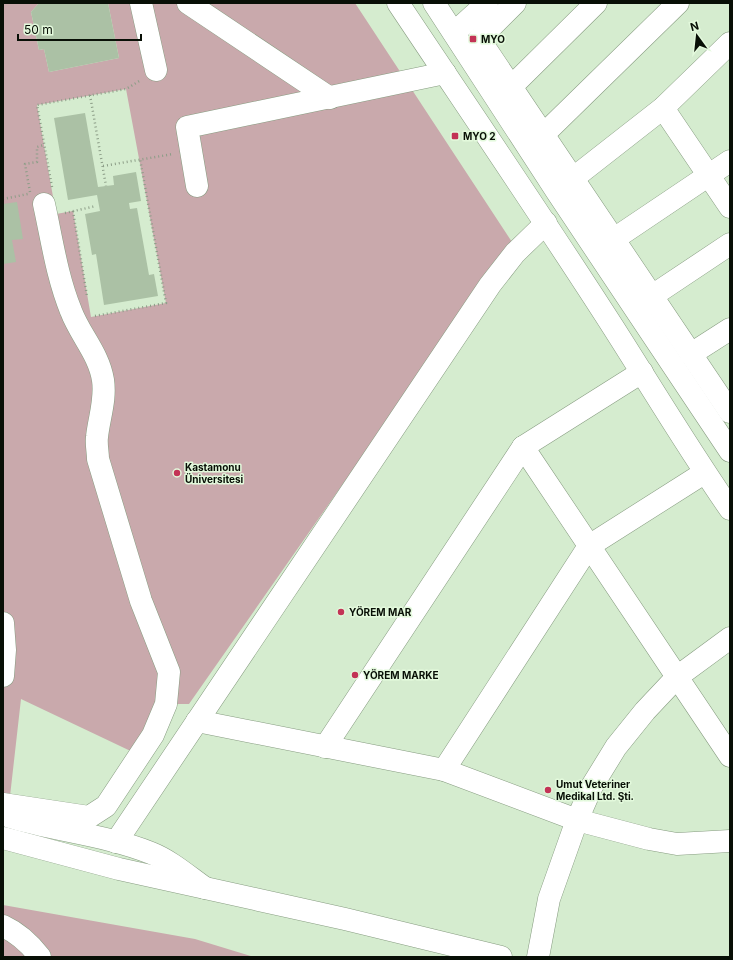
<svg xmlns="http://www.w3.org/2000/svg" width="733" height="960" font-family="Inter,sans-serif">
<rect width="100%" height="100%" fill="#d5eccf"/>
<g fill="#c9a9ac" fill-rule="evenodd">
<path d="M3 3H39L31 12 39 50 44 49 49 72 119 58 108 3H355L512 242 189 704H166L139 755 21 699 9 805 3 804ZM126 89 166 303 91 317 73 211 56 214 37 105Z"/>
<polygon points="3,905 195,939 254,957 3,957"/>
</g>
<g fill="#abc1a5">
<polygon points="39,3 108,3 119,58 49,72 44,49 39,50 31,12"/>
<polygon points="85,113 98,187 114,185 113,176 136,172 141,201 129,203 130,209 137,208 149,275 154,274 158,296 104,305 96,254 92,255 85,214 100,211 97,195 68,200 54,118"/>
<polygon points="17,202 23,239 12,240 16,262 3,264 3,204"/>
</g>
<g fill="none" stroke-linecap="round" stroke-linejoin="round">
<g stroke="#879c81" stroke-width="23">
<g id="minor">
<polyline points="141,3 156,70"/>
<polyline points="188,3 330,98"/>
<polyline points="515,3 479,39 730,412"/>
<polyline points="454,33 487,3"/>
<polyline points="511,87 596,3"/>
<polyline points="663,108 730,207"/>
<polyline points="543,135 678,3"/>
<polyline points="197,186 187,127 445,73"/>
<polyline points="562,187 663,108 730,43"/>
<polyline points="614,239 730,161"/>
<polyline points="652,296 730,244"/>
<polyline points="691,354 730,329"/>
<polyline points="523,447 730,756"/>
<polyline points="3,623 5,650 3,676"/>
<polyline points="197,721 444,770 577,820 649,839 677,844 730,841"/>
<polyline points="325,747 523,447 642,372"/>
<polyline points="444,770 589,546 704,473"/>
<path d="M3 804 89 817 106 806 153 735 166 704 169 672 141 601 98 459C98 452 96 444 97 437 99 418 106 400 103 380 99 354 80 335 71 311 57 277 52 240 44 204"/>
<path d="M10 817C56 831 106 835 151 853 171 861 188 876 205 888"/>
<polyline points="116,842 490,285 515,253 546,223"/>
<path d="M3 926C18 933 30 944 40 957"/>
<polyline points="538,957 549,899 577,820 592,786 616,747 645,711 677,677 730,638"/>
</g>
</g>
<g stroke="#879c81" stroke-width="23">
<g id="major">
<path d="M398 3C470 111 543 218 613 327 652 388 689 450 730 509"/>
<polyline points="434,3 557,192 730,451"/>
<polyline points="3,838 119,869 345,919 501,957"/>
</g>
</g>
<g stroke="#8c9d87" stroke-width="2.5" stroke-dasharray="1 3" stroke-linecap="butt">
<polyline points="90,95 106,186"/>
<polyline points="103,166 173,154"/>
<polyline points="52,187 37,105 126,89 141,80"/>
<polyline points="30,192 25,164 37,162 37,147 44,145"/>
<polyline points="3,199 28,194"/>
<polyline points="73,211 87,296"/>
<polyline points="65,213 96,206"/>
<polyline points="95,316 166,303 140,159"/>
</g>
<use href="#minor" stroke="#fff" stroke-width="22"/>
<use href="#major" stroke="#fff" stroke-width="22"/>
</g>
<g fill="#c33356" stroke="#e3f9dc" stroke-width="1.5">
<rect x="469" y="35" width="8" height="8" rx="2"/>
<rect x="451" y="132" width="8" height="8" rx="2"/>
<circle cx="177" cy="473" r="4"/>
<circle cx="341" cy="612" r="4"/>
<circle cx="355" cy="675" r="4"/>
<circle cx="548" cy="790" r="4"/>
</g>
<g text-anchor="middle" dominant-baseline="central" stroke-width="3" stroke-linejoin="round" paint-order="stroke">
<g font-size="10" font-weight="bold" fill="#080f06" stroke="#e3f9dc" text-anchor="start">
<text x="481" y="39">MYO</text>
<text x="463" y="136">MYO 2</text>
<text x="185" y="467">Kastamonu<tspan x="185" dy="12">Üniversitesi</tspan></text>
<text x="349" y="612">YÖREM MAR</text>
<text x="363" y="675">YÖREM MARKE</text>
<text x="556" y="784">Umut Veteriner<tspan x="556" dy="12">Medikal Ltd. Şti.</tspan></text>
</g>
</g>
<rect width="733" height="960" fill="none" stroke="#080f06" stroke-width="8"/>
<g transform="translate(697 36) rotate(345)" stroke="#e3f9dc" stroke-width="3" paint-order="stroke">
<path d="M0-3L7 15L0 10L-7 15Z" fill="#080f06"/>
<text y="-6" font-size="11" font-weight="bold" text-anchor="middle" fill="#080f06">N</text>
</g>
<path d="M18 34v6h123v-6" fill="none" stroke="#080f06" stroke-width="2"/>
<text x="24" y="34" font-size="12" fill="#080f06" stroke="#e3f9dc" stroke-width="3" paint-order="stroke">50 m</text>
</svg>
